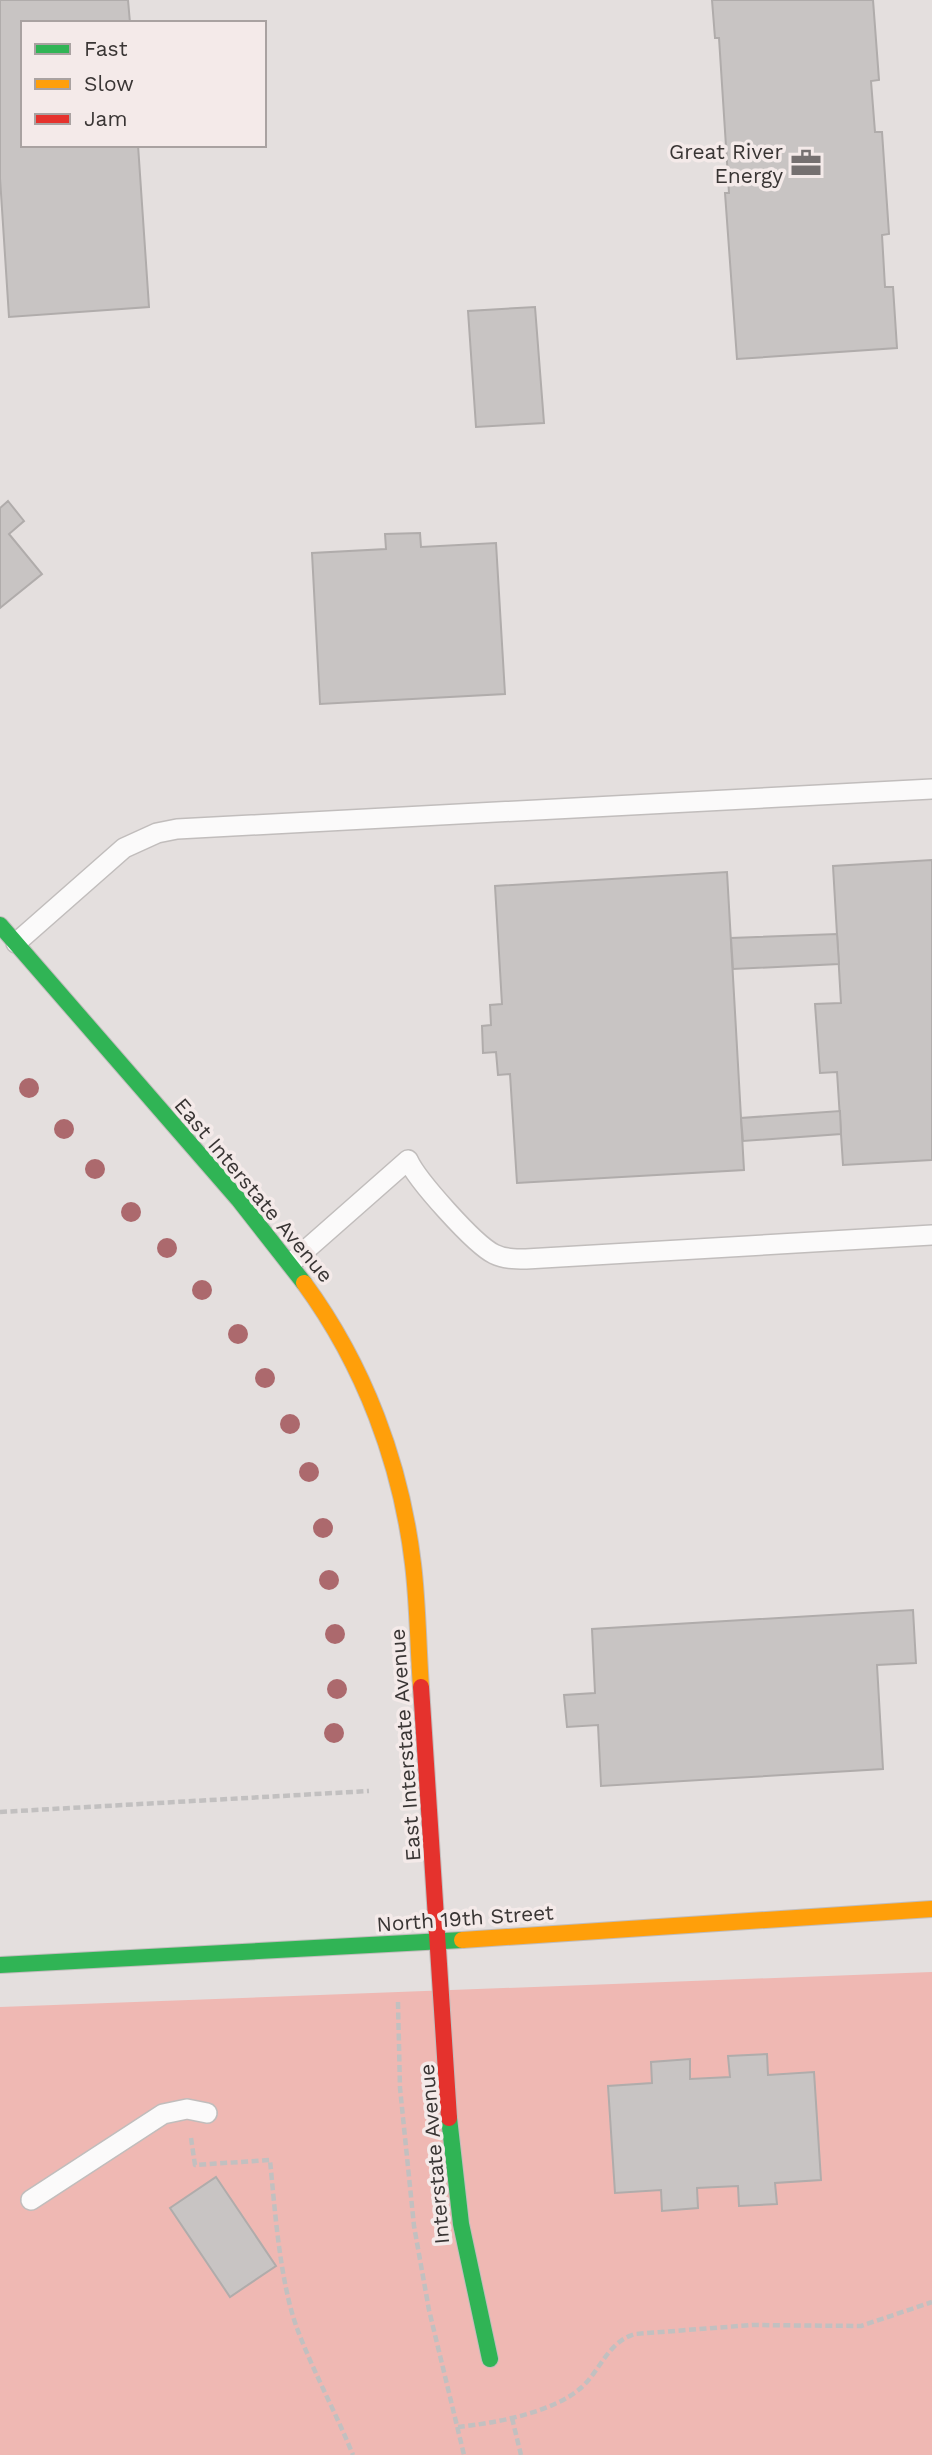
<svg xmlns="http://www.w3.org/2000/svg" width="932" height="2455" font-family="'Work Sans',sans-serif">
<rect width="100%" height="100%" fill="#e4dfde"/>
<polygon fill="#efb8b3" points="932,1972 932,2455 0,2455 0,2007"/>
<g fill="#c8c4c3" stroke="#b0acab" stroke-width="2">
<polygon points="0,0 128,0 130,23 23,23 23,145 138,145 149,307 9,317 0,178"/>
<polygon points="712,0 873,0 879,80 871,81 875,132 882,132 889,234 882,235 885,287 893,287 897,348 737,359 725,193 729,193 719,38 715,38"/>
<polygon points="535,307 544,423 476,427 468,311"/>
<polygon points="8,501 24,521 9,534 42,574 0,608 0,508"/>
<polygon points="420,533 421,547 496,543 505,694 320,704 312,553 386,549 385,534"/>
<polygon points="932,860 932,1160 843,1165 837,1072 820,1073 815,1004 841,1003 833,866"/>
<polygon points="727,872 744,1170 517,1183 510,1074 498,1075 496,1052 483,1053 482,1026 491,1025 490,1005 502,1004 495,886"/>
<polygon points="837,934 839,964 733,969 731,938"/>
<polygon points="840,1111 841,1134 743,1141 741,1118"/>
<polygon points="913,1610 916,1663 877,1665 883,1769 601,1786 598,1725 567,1727 564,1695 595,1693 592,1629"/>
<polygon points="767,2054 768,2075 814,2072 821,2180 775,2183 777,2204 739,2206 738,2186 697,2188 698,2208 662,2211 661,2190 615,2193 608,2086 652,2083 651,2062 690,2059 690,2079 730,2077 728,2056"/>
<polygon points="216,2177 276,2266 230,2297 170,2208"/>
</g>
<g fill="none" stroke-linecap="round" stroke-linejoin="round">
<g stroke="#c1bdbc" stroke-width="22">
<g id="lane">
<polyline points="16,943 124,848 157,833 177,829 932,789"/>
<path d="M291 1263 408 1160C417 1180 474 1244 494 1254 504 1259 515 1259 526 1259L932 1235"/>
<polyline points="31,2200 163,2114 187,2109 207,2113"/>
</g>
</g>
<g stroke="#c1bdbc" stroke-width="18">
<g id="fast">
<polyline points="0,925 239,1200 304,1283"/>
<polyline points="0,1965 462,1940"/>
<polyline points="449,2118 461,2224 490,2359"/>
</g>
</g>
<g stroke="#c1bdbc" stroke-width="18">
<g id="slow">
<path d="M304 1283C364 1365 401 1463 413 1564 418 1605 418 1647 421 1687"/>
<polyline points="462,1940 932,1909"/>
</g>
</g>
<g stroke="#c1bdbc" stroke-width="18">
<polyline id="jam" points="421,1687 449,2118"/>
</g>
<g stroke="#c2c0c0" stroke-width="4.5" stroke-dasharray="7 3.5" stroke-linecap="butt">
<polyline points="0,1812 369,1791"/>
<polyline points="398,2002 400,2088 414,2226 429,2310 464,2455"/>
<path d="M191 2138 195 2165 270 2160C275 2211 280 2284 298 2331 314 2373 336 2413 353 2455"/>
<polyline points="512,2418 521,2455"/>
<path d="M458 2427C495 2423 553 2413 582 2387 601 2369 608 2342 635 2334L752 2325 861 2326 932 2302"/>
</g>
<use href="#lane" stroke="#fbfafa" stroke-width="19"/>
<use href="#fast" stroke="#30b455" stroke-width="16"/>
<use href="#slow" stroke="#ff9f0a" stroke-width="16"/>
<use href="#jam" stroke="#e5322d" stroke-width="16"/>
</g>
<g fill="#ac696d">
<circle cx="29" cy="1088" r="10"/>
<circle cx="64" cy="1129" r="10"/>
<circle cx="95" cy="1169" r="10"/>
<circle cx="131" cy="1212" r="10"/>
<circle cx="167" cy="1248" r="10"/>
<circle cx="202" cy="1290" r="10"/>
<circle cx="238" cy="1334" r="10"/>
<circle cx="265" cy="1378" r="10"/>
<circle cx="290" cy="1424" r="10"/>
<circle cx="309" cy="1472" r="10"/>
<circle cx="323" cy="1528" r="10"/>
<circle cx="329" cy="1580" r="10"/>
<circle cx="335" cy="1634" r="10"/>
<circle cx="337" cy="1689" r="10"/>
<circle cx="334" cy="1733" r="10"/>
</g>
<defs>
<g id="office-bare" transform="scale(2.415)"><path d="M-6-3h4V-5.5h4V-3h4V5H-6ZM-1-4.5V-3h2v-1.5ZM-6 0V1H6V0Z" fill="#757070" stroke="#f4eae9" stroke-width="2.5" paint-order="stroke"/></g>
</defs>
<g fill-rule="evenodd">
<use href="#office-bare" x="806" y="163"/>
</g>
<g text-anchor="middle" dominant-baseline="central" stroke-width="7" stroke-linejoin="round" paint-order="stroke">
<g font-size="21" fill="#393534" stroke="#f4eae9" text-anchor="end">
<text x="783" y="151">Great River<tspan x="783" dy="24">Energy</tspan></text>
</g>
<g font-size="21" fill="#393534" stroke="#f4eae9">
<text transform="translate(254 1190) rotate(50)">East Interstate Avenue</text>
<text transform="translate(405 1745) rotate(-94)">East Interstate Avenue</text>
<text transform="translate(465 1918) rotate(-4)">North 19th Street</text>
<text transform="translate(434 2154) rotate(-95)">Interstate Avenue</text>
</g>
</g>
<rect x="21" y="21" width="245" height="126" fill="#f4eae9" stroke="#a9a2a1" stroke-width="2"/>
<rect x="35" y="44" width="35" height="10" fill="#30b455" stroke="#a9a2a1" stroke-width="2"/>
<text x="84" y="56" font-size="21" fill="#393534">Fast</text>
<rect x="35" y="79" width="35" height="10" fill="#ff9f0a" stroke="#a9a2a1" stroke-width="2"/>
<text x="84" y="91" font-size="21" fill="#393534">Slow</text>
<rect x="35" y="114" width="35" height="10" fill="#e5322d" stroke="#a9a2a1" stroke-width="2"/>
<text x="84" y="126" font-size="21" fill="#393534">Jam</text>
</svg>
